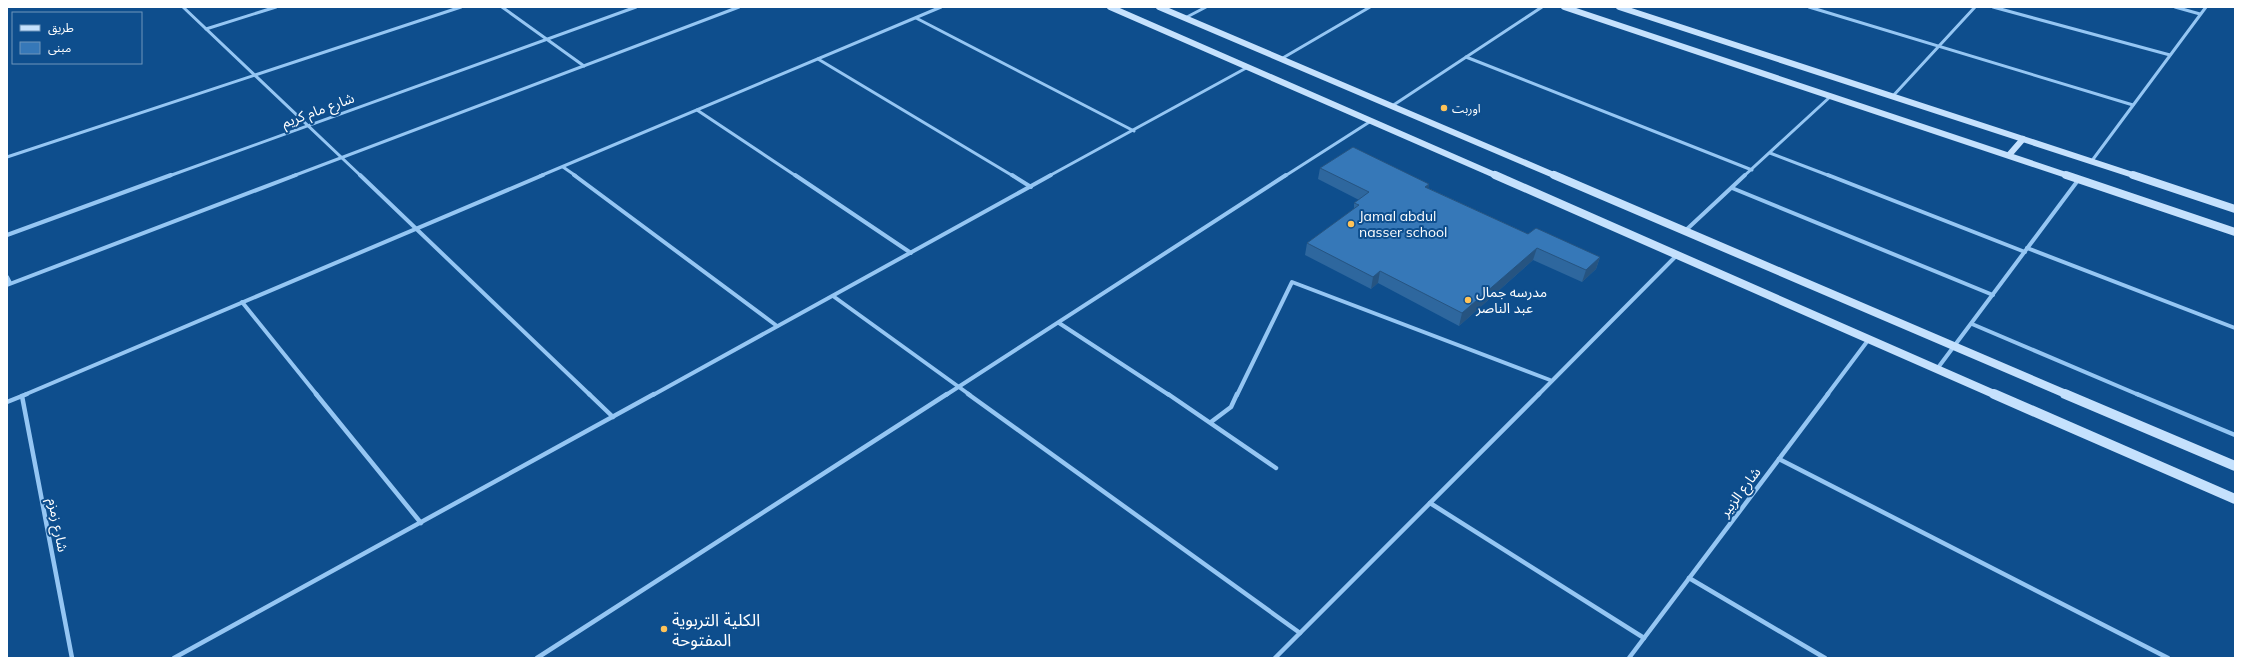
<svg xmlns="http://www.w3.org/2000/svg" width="2242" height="665" font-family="Mulish,'Noto Sans Arabic',sans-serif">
<rect width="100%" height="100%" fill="#0e4e8d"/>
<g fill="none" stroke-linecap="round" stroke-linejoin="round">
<g stroke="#95c6f3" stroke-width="3">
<polyline points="183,7 361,176"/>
<polyline points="502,7 584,66"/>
<polyline points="1809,7 2133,105"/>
<polyline points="1993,7 2170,55"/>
<polyline points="2175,7 2200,14"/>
<polyline points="916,18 1134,131"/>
<polyline points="1185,18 1206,7"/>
<polyline points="206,29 276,7"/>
<polyline points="1466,57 1752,170"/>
<polyline points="818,59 1013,176"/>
<polyline points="1281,59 1370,7"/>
<polyline points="1892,97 1975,7"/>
<polyline points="1392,106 1542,7"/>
<polyline points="697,110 796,176"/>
<polyline points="1770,153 1830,176"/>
<polyline points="7,157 461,7"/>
<polyline points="2091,162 2206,7"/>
<polyline points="563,167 576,176"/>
<polyline points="169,176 636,7"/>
<polyline points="293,176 739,7"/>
<polyline points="540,176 941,7"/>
<polyline points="1049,176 1248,67"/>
<polyline points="1285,176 1371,121"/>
<polyline points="1744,176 1831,96"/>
</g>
<g stroke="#95c6f3" stroke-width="4">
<polyline points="360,175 590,395"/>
<polyline points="574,175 777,326"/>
<polyline points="795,175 911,253"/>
<polyline points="1012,175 1031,187"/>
<polyline points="1828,175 2025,252"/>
<polyline points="1732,188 1993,295"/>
<polyline points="1685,231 1745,175"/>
<polyline points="7,235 171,175"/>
<polyline points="2027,248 2235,328"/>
<polyline points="7,277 10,283"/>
<polyline points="7,285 296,175"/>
<polyline points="833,296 970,395"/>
<polyline points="242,302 317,395"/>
<polyline points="1059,323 1169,395"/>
<polyline points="1972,324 2139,395"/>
<polyline points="1937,369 2079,179"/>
<polyline points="24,395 543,175"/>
<polyline points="653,395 1051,175"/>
<polyline points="946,395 1286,175"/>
<polyline points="1237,395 1292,282 1550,380"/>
<polyline points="1538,395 1677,255"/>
<polyline points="1827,395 1869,339"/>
</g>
<g stroke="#95c6f3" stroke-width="4.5">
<polyline points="316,394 421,523"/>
<polyline points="589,394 613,417"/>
<polyline points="968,394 1300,633"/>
<polyline points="1168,394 1276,468"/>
<polyline points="2137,394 2235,435"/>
<polyline points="22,396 72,658"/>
<polyline points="7,402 27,394"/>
<polyline points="1211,422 1231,407 1237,394"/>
<polyline points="1779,459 2168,658"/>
<polyline points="1430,503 1644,638"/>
<polyline points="1689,578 1825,658"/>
<polyline points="174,658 654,394"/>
<polyline points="537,658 947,394"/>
<polyline points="1275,658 1539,394"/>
<polyline points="1629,658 1828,394"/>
</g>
<g stroke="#c5e1fd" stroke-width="6">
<polyline points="1110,7 1497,176"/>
<polyline points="1159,7 1556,176"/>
<polyline points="1564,7 2069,176"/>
<polyline points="1619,7 2136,176"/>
<polyline points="2009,155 2023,139"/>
</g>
<g stroke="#c5e1fd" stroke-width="8">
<polyline points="1495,175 1996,395"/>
<polyline points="1554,175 2068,395"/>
<polyline points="2066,175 2235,232"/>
<polyline points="2133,175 2235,209"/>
</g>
<g stroke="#c5e1fd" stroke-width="10">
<polyline points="1994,394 2235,499"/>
<polyline points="2065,394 2235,466"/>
</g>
</g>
<polygon fill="#2e679e" points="1320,168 1429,184 1428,188 1528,234 1600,257 1596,269 1582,282 1533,260 1459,326 1378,283 1371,289 1305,255 1307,243 1354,209 1354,203 1359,200 1318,179"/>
<g fill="#265481">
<polygon points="1429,184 1427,195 1425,187"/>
<polygon points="1537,248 1533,260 1459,326 1462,313"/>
<polygon points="1600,257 1596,269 1582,282 1586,270"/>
<polygon points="1380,271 1378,283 1371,289 1373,277"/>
</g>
<polygon fill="#3678b8" stroke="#265481" points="1353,147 1429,184 1425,187 1528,234 1536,228 1600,257 1586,270 1537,248 1462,313 1380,271 1373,277 1307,243 1359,205 1354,203 1369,192 1320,168"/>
<g fill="#ffc358" stroke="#0e4e8d" stroke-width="1.5">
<circle cx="1444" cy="108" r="4"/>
<circle cx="1351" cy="224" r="4"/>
<circle cx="1468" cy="300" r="4"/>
<circle cx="664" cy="629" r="4"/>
</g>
<g text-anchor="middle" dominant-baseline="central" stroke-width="4" stroke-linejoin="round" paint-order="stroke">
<g font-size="12" fill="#fff" stroke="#0e4e8d" text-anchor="start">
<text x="1452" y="108">اوربت</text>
</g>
<g font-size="14" fill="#fff" stroke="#0e4e8d">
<text transform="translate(318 110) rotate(-20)">شارع مام كريم</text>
<text transform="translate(1740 492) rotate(-53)">شارع الزبير</text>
<text transform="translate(58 525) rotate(79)">شارع زمزم</text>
</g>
<g font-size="14" fill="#fff" stroke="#0e4e8d" text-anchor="start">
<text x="1359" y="216">Jamal abdul<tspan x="1359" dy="16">nasser school</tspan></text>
<text x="1476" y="292">مدرسه جمال<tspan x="1476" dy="16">عبد الناصر</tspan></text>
</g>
<g font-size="17" fill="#fff" stroke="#0e4e8d" text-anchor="start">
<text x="672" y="619">الكلية التربوية<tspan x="672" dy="20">المفتوحة</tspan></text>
</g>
</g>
<rect width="2242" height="665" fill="none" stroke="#ffffff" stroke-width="16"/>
<rect x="12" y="12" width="130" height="52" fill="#0e4e8d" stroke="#6e95bb"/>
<rect x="20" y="25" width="20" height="6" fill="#c5e1fd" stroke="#6e95bb"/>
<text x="48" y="32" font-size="12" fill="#ffffff">طريق</text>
<rect x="20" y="42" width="20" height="12" fill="#3678b8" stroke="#6e95bb"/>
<text x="48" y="52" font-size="12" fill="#ffffff">مبنى</text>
</svg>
